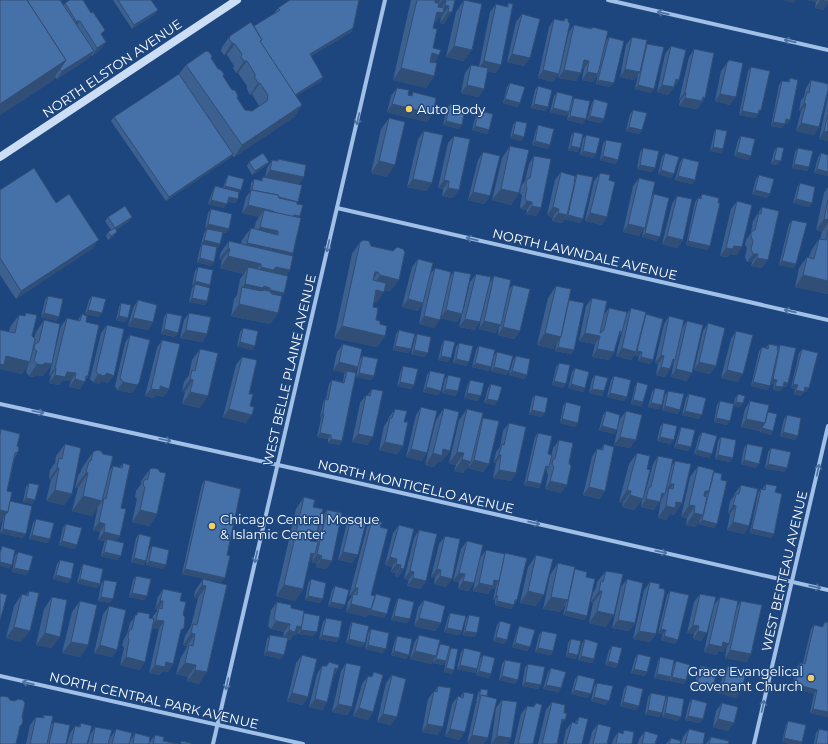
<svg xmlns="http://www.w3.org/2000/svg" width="828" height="744" font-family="Montserrat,sans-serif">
<rect width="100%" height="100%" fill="#1e467e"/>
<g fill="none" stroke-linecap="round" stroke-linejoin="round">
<g stroke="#a1c0e8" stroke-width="4">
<polyline points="608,0 828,50"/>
<polyline points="337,208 828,320"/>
<polyline points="0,404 301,470 828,590"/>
<polyline points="0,676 303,744"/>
<polyline points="213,744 385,0"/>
<polyline points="754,744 828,426"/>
</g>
<polyline stroke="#ccddf6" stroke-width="8" points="0,157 237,0"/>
</g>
<g fill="#3c6090">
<polygon points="0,0 64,5 65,3 102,36 100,50 92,56 91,55 88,59 57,79 55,77 52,81 0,115"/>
<polygon points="113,0 151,0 158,10 155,14 132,29"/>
<polygon points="411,0 455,0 444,24 440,23 441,18 439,17 434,24 433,28 433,48 439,55 434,63 434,76 426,88 393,80"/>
<polygon points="464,0 464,61 446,57 456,12"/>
<polygon points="808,0 828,0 828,3 823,10 815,8 816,2"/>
<polygon points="508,3 501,65 495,73 487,71 484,89 478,97 461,93 465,73 471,65 479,67 490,12 496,4 506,7"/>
<polygon points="278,8 353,28 351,32 311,56 321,81 296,96 302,105 294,117 234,157 232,155 230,158 166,201 111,121 114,117 179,74 186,65 211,58 245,110 252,111 259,106 252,94 250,95 247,89 247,86 238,73 236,73 233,68 234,66 227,55 224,55 221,51 222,47 230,36 254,26 276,13 275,12"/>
<polygon points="522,14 524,66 507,62 516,22"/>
<polygon points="565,18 553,82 538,78 549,27 554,19 563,21"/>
<polygon points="574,25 591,28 592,27 598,72 606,41 609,37 611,87 596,84 598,74 593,82 582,80 584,69 582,69 576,81 558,78 569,32"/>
<polygon points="632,37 646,46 647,44 651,93 635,89 638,75 634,80 620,77 626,45"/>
<polygon points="671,46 679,80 668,95 657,92 665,54"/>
<polygon points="694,49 705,98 697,109 679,106 680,101 679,100 689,57"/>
<polygon points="729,60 730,105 715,101 721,71"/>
<polygon points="751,67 761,110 755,118 739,115 748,71"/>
<polygon points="790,78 790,120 787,124 785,123 782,128 771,126 779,85 782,81 788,82"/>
<polygon points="811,80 819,127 814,135 796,131 801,111 799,111 801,100 804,97 806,88"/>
<polygon points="510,83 520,103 517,107 503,103 507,87"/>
<polygon points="538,86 548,107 545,111 531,108 535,90"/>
<polygon points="397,88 408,95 411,96 413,92 427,122 387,112 391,96"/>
<polygon points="557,92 572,101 574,98 583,124 567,120 569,112 566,116 550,112 554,96"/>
<polygon points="828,96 828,141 819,139"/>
<polygon points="594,99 604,119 601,123 587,120 592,103"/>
<polygon points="450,104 459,129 443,125 447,108"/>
<polygon points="633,110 642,130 639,134 626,131 630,114"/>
<polygon points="479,111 489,130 487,134 472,130 476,115"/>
<polygon points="389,118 387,177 371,173 381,129"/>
<polygon points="516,121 524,137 521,141 510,138 513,125"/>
<polygon points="538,125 548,149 532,145 536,130"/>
<polygon points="716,129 723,149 721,153 710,151 714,133"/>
<polygon points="424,131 432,183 426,191 407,187 418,139"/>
<polygon points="574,132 580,148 577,152 568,150 571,136"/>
<polygon points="586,135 594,158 580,155 583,139"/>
<polygon points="454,136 453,198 442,196 443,189 438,188 448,143"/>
<polygon points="741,136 751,156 748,160 734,156 738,140"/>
<polygon points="606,140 618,160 615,164 600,160 603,144"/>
<polygon points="510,146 519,193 511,205 492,200 502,158"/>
<polygon points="777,147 778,165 771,164 774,151"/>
<polygon points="643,148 652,172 637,169 640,152"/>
<polygon points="798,148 809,167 807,171 792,168 795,152"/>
<polygon points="483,152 490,196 484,204 468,200 478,160"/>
<polygon points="665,153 674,174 671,178 658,174 662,157"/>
<polygon points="821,153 828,155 828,176 814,173 818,157"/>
<polygon points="534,156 541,208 536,216 526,214 527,210 521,209 520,206 522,196 520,193 521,186 525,181 529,164"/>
<polygon points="683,158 695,180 692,184 675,180 680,162"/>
<polygon points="278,159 304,177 298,185 297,203 299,218 293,253 292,255 290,270 285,276 278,313 270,324 231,316 234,299 237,295 240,279 244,274 220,268 222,260 219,259 221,252 229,241 241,244 242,240 251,228 254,229 256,222 259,217 242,213 246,197 250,192 251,183 254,179 260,181 263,177 265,177 267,168 272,160 277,161"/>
<polygon points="249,162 269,162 266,166 252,175 247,166"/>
<polygon points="561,172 575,177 577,174 583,219 580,223 565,219 566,217 562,223 552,221 553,217 547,215 555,180"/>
<polygon points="600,173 602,225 585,221 594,181"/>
<polygon points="228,175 241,190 239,193 238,199 235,203 228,202 224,208 208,204 213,190 215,186 223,188 226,179"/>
<polygon points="759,175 767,198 752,194 756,179"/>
<polygon points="639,178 652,197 654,194 657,241 642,237 644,229 639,236 623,232 633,186"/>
<polygon points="800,183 812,203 809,207 793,203 797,188"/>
<polygon points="828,187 828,294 795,287 799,268 807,257 809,257 811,251 819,239 820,239 822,232 816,230 824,193"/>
<polygon points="0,190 56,203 93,248 16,299 0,275"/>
<polygon points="702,194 710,246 707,250 686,245 695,202 698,198 699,199"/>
<polygon points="677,196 683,240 677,248 662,244 672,204"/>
<polygon points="737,201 737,255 730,254 727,257 720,256 731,209"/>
<polygon points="762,207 762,268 751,266 752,262 747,262 745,257 747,248 745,245 746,240 751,233 753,221"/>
<polygon points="211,209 226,233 205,228 208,213"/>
<polygon points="108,217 132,217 129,221 116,230 114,236 108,240 106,236 108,232 111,230 105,221"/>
<polygon points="792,220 794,268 779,265 789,224"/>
<polygon points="207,229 218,248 217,248 214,262 211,266 197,262 200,248 202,244 201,244 204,233"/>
<polygon points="360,242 371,246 399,280 390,291 384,290 376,303 374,303 373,307 376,320 380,324 385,336 377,347 334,338 352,254"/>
<polygon points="418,259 431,273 435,268 450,277 454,271 464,308 470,282 476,274 489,284 494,276 508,291 513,285 520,331 514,339 498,335 499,327 495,333 479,329 484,306 475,330 459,327 462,314 457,322 440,318 434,328 419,324 423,303 418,311 402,307 412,267"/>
<polygon points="198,267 210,285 208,287 205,305 189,302 192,288 194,286 192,285 195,271"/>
<polygon points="556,286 569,300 574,350 571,354 555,351 557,342 553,349 537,345 548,298"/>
<polygon points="48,296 59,317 56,321 41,317 45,300"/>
<polygon points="92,296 99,317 85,314 89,300"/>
<polygon points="592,298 604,315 609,308 626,315 631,308 645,317 646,314 653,360 650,364 638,361 639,356 635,355 635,354 631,360 616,356 622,332 618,337 614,352 609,360 592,357 595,344 579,341 586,306"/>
<polygon points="138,300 153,322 148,330 128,326 133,308"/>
<polygon points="121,303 128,318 125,322 116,320 119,307"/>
<polygon points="26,313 32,336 34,338 36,332 44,320 52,364 43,376 37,375 33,377 29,376 26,372 28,365 22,374 1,369 10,327 19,315 24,316"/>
<polygon points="167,313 175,337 161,334 164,317"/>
<polygon points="189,313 207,334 202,342 180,338 184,320"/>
<polygon points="82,314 86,322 88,376 80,389 69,387 71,381 63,380 59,385 49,383 51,376 49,376 61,326 67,318 77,321"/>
<polygon points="669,316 683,327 687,321 687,381 671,377 674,361 665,377 656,375 658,364 655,363 664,324"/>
<polygon points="708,323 716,366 710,374 694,370 703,331"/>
<polygon points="107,325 108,383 101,381 99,384 93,382 90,379 101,333"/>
<polygon points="243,328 255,346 252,350 237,346 240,332"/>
<polygon points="399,330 411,349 408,353 393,350 396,334"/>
<polygon points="736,331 738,382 721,378 731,339"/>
<polygon points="417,334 425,357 411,354 415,338"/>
<polygon points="130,335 134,391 131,393 117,390 115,386 125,343"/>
<polygon points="162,340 169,389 163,397 156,395 154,398 145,396 157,348"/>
<polygon points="444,340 448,362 438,360 442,344"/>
<polygon points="459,343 467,366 453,363 456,347"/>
<polygon points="343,344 360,359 363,356 374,376 371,380 356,377 358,367 354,372 340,445 328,443 328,439 317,437 321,418 320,417 323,403 325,399 326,399 329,384 332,380 343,382 344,375 345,373 333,370 337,352"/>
<polygon points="769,344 777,350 780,345 788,383 786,387 783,387 780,391 773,390 774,384 771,384 767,390 751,386 759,351 762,347 766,348"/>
<polygon points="479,346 491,367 489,371 472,367 476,350"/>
<polygon points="200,349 200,408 182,404 185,392 182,391 184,382 189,375 192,360"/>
<polygon points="802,349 806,392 804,391 801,396 794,394 795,389 791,388 799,353"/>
<polygon points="497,352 509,371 506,375 491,371 494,356"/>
<polygon points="516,356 527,375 524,379 509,375 513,360"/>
<polygon points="242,357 249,394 250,406 246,423 223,417 236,365"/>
<polygon points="559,363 563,388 552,385 556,367"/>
<polygon points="403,366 414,385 411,389 397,386 401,370"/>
<polygon points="575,368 585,388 583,392 568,388 572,372"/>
<polygon points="430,371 441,391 438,395 423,392 427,375"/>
<polygon points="448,375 458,391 455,396 442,393 445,379"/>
<polygon points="595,375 604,391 602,396 589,393 592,379"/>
<polygon points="614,376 627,397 624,401 607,397 611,380"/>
<polygon points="470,380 478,401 464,398 468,384"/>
<polygon points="637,382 643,402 641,406 631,404 635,386"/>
<polygon points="491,384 495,405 484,403 488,388"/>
<polygon points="655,388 662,405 659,409 648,407 652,392"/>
<polygon points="372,389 368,445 352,442 360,403 366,395 367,396"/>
<polygon points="668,391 680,410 678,414 662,410 665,395"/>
<polygon points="689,394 699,419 682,415 686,398"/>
<polygon points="738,394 743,403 740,407 733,406 727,425 714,422 717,405 720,401 734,404 735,398"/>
<polygon points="535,395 542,417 529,414 532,399"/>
<polygon points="750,401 768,412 773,431 771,435 760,432 760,430 760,431 741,427 745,409"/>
<polygon points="566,402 575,427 560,423 563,406"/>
<polygon points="421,407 422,461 406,457 416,415"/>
<polygon points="444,408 450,451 441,462 438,461 434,467 425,465 436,420"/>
<polygon points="395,409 404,422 403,446 397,454 379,450 384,426 388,420 389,417"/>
<polygon points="467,409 481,421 483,418 489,464 483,472 468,468 469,465 463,473 454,471 456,465 449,463 459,420"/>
<polygon points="606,411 617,430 614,434 599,430 603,415"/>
<polygon points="626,411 630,448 614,445 620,419"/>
<polygon points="787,415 798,436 795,440 780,436 784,419"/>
<polygon points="509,423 516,473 511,481 493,478 496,463 494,462 496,452 500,447 503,431"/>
<polygon points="663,423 671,444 657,441 660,427"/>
<polygon points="681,427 691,447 688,451 674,448 679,431"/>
<polygon points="1,429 17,446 18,452 15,457 7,491 23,538 0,533 3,519 0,523 0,431"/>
<polygon points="702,432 710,458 694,454 699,436"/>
<polygon points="538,433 548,454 549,464 550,463 553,448 559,440 561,493 545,489 548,475 547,472 547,469 546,471 545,470 541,484 539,488 524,485 535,437"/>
<polygon points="721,437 733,458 730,462 715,459 718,441"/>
<polygon points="65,444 72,494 64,505 46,501 51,480 49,479 50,470 55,463 56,456"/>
<polygon points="604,444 605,491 599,499 583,495 592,457 597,449 601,449"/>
<polygon points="747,444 756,468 741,464 744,448"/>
<polygon points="771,448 787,468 784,472 765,468 768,452"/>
<polygon points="93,452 109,472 113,466 120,467 123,463 120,536 116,541 118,560 101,556 104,543 105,541 98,540 100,532 93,530 98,506 101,502 92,516 72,511 78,488 75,488 78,476 81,471 82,468"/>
<polygon points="637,453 647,469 644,494 646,490 653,464 658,456 671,467 675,461 682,503 674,515 670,514 666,520 658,518 661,500 664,496 660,500 654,510 641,507 642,499 634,510 622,507 623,503 619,502 629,464"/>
<polygon points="698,466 713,473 714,472 721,480 717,524 714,528 699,524 700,520 695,527 686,525 687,518 681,517 690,477"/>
<polygon points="150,469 157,514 149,526 132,522 137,499 135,497 136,491 141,484 141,481"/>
<polygon points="205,480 227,555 222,582 182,574 202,484"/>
<polygon points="29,483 35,500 32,504 23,502 26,487"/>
<polygon points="766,484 775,492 774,534 771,538 750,533 758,493 761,489 763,489 763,488"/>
<polygon points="741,485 749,526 744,534 727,530 730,514 728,513 730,501 734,496 735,493"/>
<polygon points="304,497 313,507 311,541 316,542 321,518 327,510 332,561 326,569 316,567 317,564 312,562 313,557 309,563 303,589 295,601 276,596 296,509"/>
<polygon points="351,518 352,563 338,560 346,526"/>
<polygon points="36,519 48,543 29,539 33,523"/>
<polygon points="372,519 380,527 371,595 374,596 376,594 384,618 368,614 369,613 366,617 346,612 348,602 352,596 349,596 367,527"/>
<polygon points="66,524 77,545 74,549 59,545 63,528"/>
<polygon points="399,525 404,569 398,577 395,576 396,573 391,572 392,567 385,565 393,533"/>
<polygon points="419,530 426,581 420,589 407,586 409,580 404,579 414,538"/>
<polygon points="139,534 146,561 143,565 131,562 136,538"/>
<polygon points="445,536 446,587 434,584 435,578 431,577 439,544"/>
<polygon points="467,541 480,558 486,550 517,600 511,609 495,605 495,600 493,600 496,586 494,589 491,589 488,594 473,591 479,562 474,583 468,591 458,589 459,582 453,581 461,549"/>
<polygon points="152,546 163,569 146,565 149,550"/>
<polygon points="18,552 26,575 12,572 15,556"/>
<polygon points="536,555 536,606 520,603 528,567"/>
<polygon points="60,560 71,579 68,583 53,579 57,564"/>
<polygon points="558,563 574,570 586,577 587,616 584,620 563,615 566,604 560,612 543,609 550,575"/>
<polygon points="83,564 100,584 97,588 77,583 81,568"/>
<polygon points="606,571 606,627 589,623 593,603 591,602 593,593 596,588 597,582"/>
<polygon points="136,576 147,596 144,600 129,597 133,580"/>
<polygon points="203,579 227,585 199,684 187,681 188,677 176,674 181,657 186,649 187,646 183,645 185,636 191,626 198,598 194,597 195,591"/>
<polygon points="311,579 320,603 305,600 308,583"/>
<polygon points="627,579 635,623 629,631 612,628 621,587"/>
<polygon points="104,580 110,603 98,601 101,584"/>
<polygon points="650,582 659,588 656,634 650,642 633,639 644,590"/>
<polygon points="335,586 342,609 328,606 332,590"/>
<polygon points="163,589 180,601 183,615 173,664 168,672 163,671 159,675 149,673 159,629 152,628 140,670 120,665 124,648 122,645 124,639 127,634 130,623 138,612 149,618 152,619 153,616 158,610 155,609 158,597"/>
<polygon points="29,591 21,642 6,638 14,606 22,594 26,595"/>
<polygon points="670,591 675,644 661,640 663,634 658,633 667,595"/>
<polygon points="700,594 701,641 693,639 694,634 687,633 694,602"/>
<polygon points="52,597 52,648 36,645 44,609"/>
<polygon points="720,597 737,607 741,601 751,654 746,662 725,658 727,646 723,652 719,651 716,655 704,652 714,605"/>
<polygon points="398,598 410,619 407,623 391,620 396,602"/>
<polygon points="424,600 441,623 435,631 414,626 418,608"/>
<polygon points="80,601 88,645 80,657 62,653 72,612"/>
<polygon points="277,602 291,608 304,613 314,636 298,634 298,632 296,635 294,634 290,640 287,639 281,659 264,655 267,639 270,635 283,638 284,632 271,629 268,626 271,610"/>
<polygon points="109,606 117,650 112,657 94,653 103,614"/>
<polygon points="450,613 462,631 459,635 444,632 448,617"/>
<polygon points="469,615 477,633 474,637 463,635 466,619"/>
<polygon points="326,618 339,638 336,642 319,639 323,622"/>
<polygon points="500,621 507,640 504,644 493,641 497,625"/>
<polygon points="352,622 365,643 362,647 346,643 350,626"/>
<polygon points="825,622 828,623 828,715 827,717 810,713 814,694 792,688 797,667 800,663 803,663 811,629 814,625 822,627"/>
<polygon points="519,626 530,647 527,651 512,647 517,630"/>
<polygon points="371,629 383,653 365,649 368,633"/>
<polygon points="542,631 553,651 551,655 535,652 539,635"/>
<polygon points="419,635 449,650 451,648 452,674 444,672 446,660 443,665 433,663 434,659 431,664 410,659 414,643"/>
<polygon points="397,636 409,655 406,659 391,655 395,640"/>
<polygon points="571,639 578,655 575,659 566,657 568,643"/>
<polygon points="585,639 594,659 592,663 578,660 582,644"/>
<polygon points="612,646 616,668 605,665 609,650"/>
<polygon points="464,648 477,669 475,673 457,669 461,652"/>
<polygon points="638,654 645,676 631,673 635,658"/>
<polygon points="302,655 308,697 302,705 287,701 296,663"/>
<polygon points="483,655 489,678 476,675 480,659"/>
<polygon points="660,657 674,665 676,661 686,680 684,684 670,681 670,678 669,681 654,678 658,661"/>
<polygon points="505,660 515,684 499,680 502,664"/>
<polygon points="329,662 338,669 334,675 327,702 322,710 309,707 317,674 322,666 326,666"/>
<polygon points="346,663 352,707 347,715 332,712 341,671"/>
<polygon points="528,664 539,689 522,686 525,668"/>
<polygon points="701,666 713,688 710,692 694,688 698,670"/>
<polygon points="728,666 736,698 718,693 723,674"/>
<polygon points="551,668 559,692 543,689 548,672"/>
<polygon points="374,672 373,712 368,720 353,716 362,684 368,676 371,677"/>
<polygon points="392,675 391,725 377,722 386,683"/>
<polygon points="578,675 588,698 571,694 575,679"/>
<polygon points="597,683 606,705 591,701 594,687"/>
<polygon points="627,685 639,706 636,710 620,706 624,689"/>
<polygon points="438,686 438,735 422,732 428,699 434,691 435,691"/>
<polygon points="481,689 487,696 484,744 473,744 467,743 476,703 477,701 476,701 478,693"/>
<polygon points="464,692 465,732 459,740 445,736 452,704 458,696 460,697"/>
<polygon points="651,693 662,713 659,717 645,714 648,697"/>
<polygon points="668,696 678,721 662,717 665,700"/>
<polygon points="692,699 700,723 685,720 689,703"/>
<polygon points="502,700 511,738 507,744 491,744 496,708"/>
<polygon points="552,702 557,744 538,744 546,710"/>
<polygon points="536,703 533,744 514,744 521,714 527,706 533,707"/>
<polygon points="722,703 734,723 728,731 713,727 716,711"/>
<polygon points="44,715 51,725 54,722 66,744 26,744 30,725 36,717 42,718"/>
<polygon points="579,717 582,744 563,744 566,730 572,722 575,723"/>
<polygon points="788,721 801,744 790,744 782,742 786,725"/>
<polygon points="81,723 87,744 67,744 70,733 75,726 79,727"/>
<polygon points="598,724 607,744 589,744 592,732"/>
<polygon points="95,727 111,737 116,729 130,741 135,733 149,743 155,735 163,741 178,744 88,744 90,735"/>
<polygon points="689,729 703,744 681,744 683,737"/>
<polygon points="819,729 828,744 814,744 816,733"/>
<polygon points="624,730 632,744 612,744 613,740 618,732 622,733"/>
<polygon points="645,731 655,744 638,744 639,739"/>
<polygon points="711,737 728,744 706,744"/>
<polygon points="671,738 680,744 664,744 666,744"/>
</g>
<g fill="#314e76">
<polygon points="433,0 441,0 434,9"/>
<polygon points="442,0 446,1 439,12 440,12 445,5 449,6 441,18 439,17 434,24 429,23 434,12"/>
<polygon points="785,0 796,0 794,3 784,1"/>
<polygon points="808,0 818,0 816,2"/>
<polygon points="820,0 828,2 828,3 823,10 815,8"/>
<polygon points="158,10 155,14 132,29 134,25"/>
<polygon points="448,12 452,12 444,24 440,23"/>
<polygon points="76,21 80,21 74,29 70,29"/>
<polygon points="353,28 351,32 307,58 310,54"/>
<polygon points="106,42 100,50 92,56 97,48"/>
<polygon points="232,43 235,44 227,55 224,55"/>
<polygon points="454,46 472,50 464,61 446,57"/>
<polygon points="94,51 88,59 57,79 62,71"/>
<polygon points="432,53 439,55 431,67 424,65"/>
<polygon points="512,54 530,58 524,66 507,62"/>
<polygon points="66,60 52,81 0,115 0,104"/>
<polygon points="584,60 589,61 584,69 579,68"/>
<polygon points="244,61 247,61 238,73 236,73"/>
<polygon points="484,61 501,65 495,73 478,69"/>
<polygon points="401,68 434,76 426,88 393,80"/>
<polygon points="625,69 640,72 634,80 620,77"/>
<polygon points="543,70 559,74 553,82 538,78"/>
<polygon points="564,70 581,73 576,81 558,78"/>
<polygon points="587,72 598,74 593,82 582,80"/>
<polygon points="323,77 321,81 288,101 291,97"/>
<polygon points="676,79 679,80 668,95 657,92 662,85"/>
<polygon points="598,80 614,83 611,87 596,84"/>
<polygon points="258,83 260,83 252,94 250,95"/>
<polygon points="467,85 484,89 478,97 461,93"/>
<polygon points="638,85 654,89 651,93 635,89"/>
<polygon points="685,92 686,93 680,101 679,100"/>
<polygon points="720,94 736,97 730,105 715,101"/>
<polygon points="703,97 705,98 697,109 679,106 685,98"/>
<polygon points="505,99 520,103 517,107 503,103"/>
<polygon points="804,103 806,104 801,111 799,111"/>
<polygon points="392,104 433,114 427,122 387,112"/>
<polygon points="534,104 548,107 545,111 531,108"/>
<polygon points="302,105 294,117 234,157 242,145"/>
<polygon points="553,108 569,112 566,116 550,112"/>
<polygon points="759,110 761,110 755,118 739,115 742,111"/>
<polygon points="570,116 586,119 583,124 567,120"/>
<polygon points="590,116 604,119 601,123 587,120"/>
<polygon points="786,119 790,120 787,124 783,123"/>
<polygon points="446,121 462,125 459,129 443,125"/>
<polygon points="773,122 785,124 782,128 771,126"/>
<polygon points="801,123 819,127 814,135 796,131"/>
<polygon points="475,126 489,130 487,134 472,130"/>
<polygon points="629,127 642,130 639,134 626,131"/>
<polygon points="824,131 828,132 828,141 819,139"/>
<polygon points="513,134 524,137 521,141 510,138"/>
<polygon points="535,141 550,145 548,149 532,145"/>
<polygon points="571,146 580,148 577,152 568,150"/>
<polygon points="713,147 723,149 721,153 710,151"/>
<polygon points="583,151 596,154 594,158 580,155"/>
<polygon points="737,152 751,156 748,160 734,156"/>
<polygon points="233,154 230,158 166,201 169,197"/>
<polygon points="603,156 618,160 615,164 600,160"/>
<polygon points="774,160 781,161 778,165 771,164"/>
<polygon points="379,161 395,165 387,177 371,173"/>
<polygon points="269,162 266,166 252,175 255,171"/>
<polygon points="794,164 809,167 807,171 792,168"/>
<polygon points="640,165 655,168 652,172 637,169"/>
<polygon points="817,169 828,172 828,176 814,173"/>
<polygon points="270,170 304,177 298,185 265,178"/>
<polygon points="661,170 674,174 671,178 658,174"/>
<polygon points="678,176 695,180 692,184 675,180"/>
<polygon points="413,179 432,183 426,191 407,187"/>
<polygon points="444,180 449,181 443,189 438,188"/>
<polygon points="225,186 241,190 239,194 223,190"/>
<polygon points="448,188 459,190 453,198 442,196"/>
<polygon points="501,189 519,193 511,205 492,200"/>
<polygon points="755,190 770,194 767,198 752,194"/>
<polygon points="473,192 490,196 484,204 468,200"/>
<polygon points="229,197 238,199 235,203 226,201"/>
<polygon points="796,199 812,203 809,207 793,203"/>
<polygon points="211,200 227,204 224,208 208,204"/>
<polygon points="527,201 532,202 527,210 521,209"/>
<polygon points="248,205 273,211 267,219 264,210 259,217 242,213"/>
<polygon points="532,206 541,208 536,216 526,214"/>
<polygon points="553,207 559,209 553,217 547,215"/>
<polygon points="558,213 567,215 562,223 552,221"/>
<polygon points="590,213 607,217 602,225 585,221"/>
<polygon points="294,215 300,216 295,224 289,223"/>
<polygon points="568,215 583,219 580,223 565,219"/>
<polygon points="132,217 129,221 112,232 115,228"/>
<polygon points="824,219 828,220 828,223 822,232 816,230"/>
<polygon points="208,224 229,229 226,233 205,228"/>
<polygon points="628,224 645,228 639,236 623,232"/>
<polygon points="260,227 278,231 270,243 252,238"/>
<polygon points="117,232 114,236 108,240 111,236"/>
<polygon points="645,233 660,237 657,241 642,237"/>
<polygon points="667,236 683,240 677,248 662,244"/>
<polygon points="99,240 93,248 16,299 21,291"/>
<polygon points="204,240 220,244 218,248 201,244"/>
<polygon points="688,241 710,246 707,250 686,245"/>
<polygon points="247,243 293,253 285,265 238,254"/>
<polygon points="734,246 742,247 737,255 730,254 727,257 720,256 726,248"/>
<polygon points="228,248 230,249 222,260 219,259"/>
<polygon points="753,254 758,254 752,262 747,262"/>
<polygon points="228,256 261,264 253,276 248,267 244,274 220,268"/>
<polygon points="200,258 214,262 211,266 197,262"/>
<polygon points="757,258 768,260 762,268 751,266"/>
<polygon points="782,261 796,264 794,268 779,265"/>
<polygon points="261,267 276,267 290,270 281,282 252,279"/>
<polygon points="375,272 378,272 370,284"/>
<polygon points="380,275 399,280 390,291 372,287"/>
<polygon points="803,275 828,281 828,294 795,287"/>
<polygon points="195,281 210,285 207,289 195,284 194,286 192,285"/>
<polygon points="245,284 264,286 270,288 262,299 242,287"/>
<polygon points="270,290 284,293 276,305 261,302"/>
<polygon points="376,290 384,292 376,303 368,302"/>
<polygon points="192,298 207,301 205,305 189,302"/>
<polygon points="408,299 423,303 418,311 402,307"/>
<polygon points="239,304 278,313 270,324 231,316"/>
<polygon points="88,310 102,313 99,317 85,314"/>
<polygon points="446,310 462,314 457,322 440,318"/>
<polygon points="44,313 59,317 56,321 41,317"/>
<polygon points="119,316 128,318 125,322 116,320"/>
<polygon points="424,316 440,320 434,328 419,324"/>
<polygon points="133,318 153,322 148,330 128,326"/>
<polygon points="465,319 480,322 475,330 459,327"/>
<polygon points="484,321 501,325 495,333 479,329"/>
<polygon points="342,326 385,336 377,347 334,338"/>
<polygon points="503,327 520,331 514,339 498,335"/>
<polygon points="164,329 178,333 175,337 161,334"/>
<polygon points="186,330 207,334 202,342 180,338"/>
<polygon points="620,331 622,332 616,340"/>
<polygon points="545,333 561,337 553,349 537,345"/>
<polygon points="585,333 600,336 595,344 579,341"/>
<polygon points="240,342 255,346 252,350 237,346"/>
<polygon points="395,346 411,349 408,353 393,350"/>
<polygon points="558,347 574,350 571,354 555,351"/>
<polygon points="622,348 636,352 631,360 616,356"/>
<polygon points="597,349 614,352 609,360 592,357"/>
<polygon points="414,350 428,353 425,357 411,354"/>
<polygon points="637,351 642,352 639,356 635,355"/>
<polygon points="661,355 664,356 658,364 655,363"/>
<polygon points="6,356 30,362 22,374 1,369 0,370 0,364"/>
<polygon points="441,356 451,358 448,362 438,360"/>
<polygon points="641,357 653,360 650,364 638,361"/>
<polygon points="456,359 469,362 467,366 453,363"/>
<polygon points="673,359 675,360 670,368"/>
<polygon points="339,362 358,367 353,375 347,371 345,373 333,370"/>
<polygon points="699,362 716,366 710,374 694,370"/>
<polygon points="45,363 52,364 43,376 37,375 33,377 29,376 37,364"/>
<polygon points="475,363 491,367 489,371 472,367"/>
<polygon points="494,367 509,371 506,375 491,371"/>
<polygon points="661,367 670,369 665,377 656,375"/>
<polygon points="55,368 56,368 51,376 49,376"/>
<polygon points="676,369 692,373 687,381 671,377"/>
<polygon points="727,370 743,374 738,382 721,378"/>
<polygon points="512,371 527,375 524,379 509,375"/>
<polygon points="67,372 76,373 71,381 63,380 59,385 49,383 55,375"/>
<polygon points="107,373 114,376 108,383 101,381 99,384 93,382 98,374"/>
<polygon points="359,373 374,376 371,380 356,377"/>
<polygon points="86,376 88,376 80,389 69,387 75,379"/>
<polygon points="190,379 193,380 185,392 182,391"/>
<polygon points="773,379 777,380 774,384 770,384"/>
<polygon points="554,381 566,384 563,388 552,385"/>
<polygon points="123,382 139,383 134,391 131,393 117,390"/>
<polygon points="400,382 414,385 411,389 397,386"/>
<polygon points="753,382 770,386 767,390 751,386"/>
<polygon points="784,382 788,383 786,387 781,386"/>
<polygon points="571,384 585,388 583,392 568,388"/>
<polygon points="793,384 798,385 795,389 791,388"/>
<polygon points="160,386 169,389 163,397 156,395 154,398 145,396 151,389"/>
<polygon points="775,386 783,387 780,391 773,390"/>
<polygon points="426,387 441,391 438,395 423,392"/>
<polygon points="805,387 809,388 806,392 802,391"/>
<polygon points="445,389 458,391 455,396 442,393"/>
<polygon points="592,389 604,391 602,396 589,393"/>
<polygon points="796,390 804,392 801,396 794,394"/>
<polygon points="190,392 208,396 200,408 182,404"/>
<polygon points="467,393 481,396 478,401 464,398"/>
<polygon points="610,393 627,397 624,401 607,397"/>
<polygon points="487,399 498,401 495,405 484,403"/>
<polygon points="633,400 643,402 641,406 631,404"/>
<polygon points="736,402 743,403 740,407 733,406"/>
<polygon points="651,403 662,405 659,409 648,407"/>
<polygon points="665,406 680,410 678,414 662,410"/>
<polygon points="229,409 252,415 246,423 223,417"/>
<polygon points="532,410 545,413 542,417 529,414"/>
<polygon points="685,411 702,415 699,419 682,415"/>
<polygon points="323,413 324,414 321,418 320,417"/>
<polygon points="716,418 730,421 727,425 714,422"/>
<polygon points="562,419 578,423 575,427 560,423"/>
<polygon points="746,419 765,423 760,431 741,427"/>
<polygon points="602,426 617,430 614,434 599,430"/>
<polygon points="762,428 773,431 771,435 760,432"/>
<polygon points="783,432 798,436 795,440 780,436"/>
<polygon points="320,433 331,435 328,439 317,437"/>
<polygon points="358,434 373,437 368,445 352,442"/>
<polygon points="620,437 636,440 630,448 614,445"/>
<polygon points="660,437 674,440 671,444 657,441"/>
<polygon points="331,439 342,441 340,445 328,443"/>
<polygon points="385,442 403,446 397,454 379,450"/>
<polygon points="677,444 691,447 688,451 674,448"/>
<polygon points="411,449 427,453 422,461 406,457"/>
<polygon points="443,449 450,451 441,462 438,461 434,467 425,465 433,453"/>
<polygon points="697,450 712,454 710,458 694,454"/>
<polygon points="457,452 464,453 456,465 449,463"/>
<polygon points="499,454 501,455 496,463 494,462"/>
<polygon points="718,455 733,458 730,462 715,459"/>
<polygon points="462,459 471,462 463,473 454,471"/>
<polygon points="474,460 489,464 483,472 468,468"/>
<polygon points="744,460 759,464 756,468 741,464"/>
<polygon points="768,464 787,468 784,472 765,468"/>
<polygon points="546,466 549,467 546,471 543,470"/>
<polygon points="57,468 59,468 51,480 49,479"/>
<polygon points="499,470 516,473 511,481 493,478"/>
<polygon points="86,472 88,473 78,488 75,488"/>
<polygon points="527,481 541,484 539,488 524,485"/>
<polygon points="550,481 567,485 561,493 545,489"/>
<polygon points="670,484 674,484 668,492 669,488 659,502 660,502 654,510 641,507 646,499 662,493 663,494"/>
<polygon points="589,487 605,491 599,499 583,495"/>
<polygon points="55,490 72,494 64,505 46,501"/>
<polygon points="627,490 631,491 623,503 619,502"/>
<polygon points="705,491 709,491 701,503"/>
<polygon points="630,495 643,499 634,510 622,507"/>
<polygon points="83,496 102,501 92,516 72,511"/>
<polygon points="26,498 35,500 32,504 23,502"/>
<polygon points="676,502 682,503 674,515 670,514 666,520 658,518 666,506"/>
<polygon points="689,505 695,506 687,518 681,517"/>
<polygon points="733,505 736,506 730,514 728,513"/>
<polygon points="0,510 8,512 0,523"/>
<polygon points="140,510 157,514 149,526 132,522"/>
<polygon points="694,513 703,515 695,527 686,525"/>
<polygon points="702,520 717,524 714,528 699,524"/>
<polygon points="99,522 105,524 100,532 93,530"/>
<polygon points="733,522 749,526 744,534 727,530"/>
<polygon points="3,529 26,534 23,538 0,533"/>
<polygon points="752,529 774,534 771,538 750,533"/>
<polygon points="312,531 317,532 309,544"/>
<polygon points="104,532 120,536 114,544 107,539 105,541 98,540"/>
<polygon points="32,535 50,539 48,543 29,539"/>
<polygon points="62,541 77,545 74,549 59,545"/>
<polygon points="104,552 121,556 118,560 101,556"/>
<polygon points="343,552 358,555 352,563 338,560"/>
<polygon points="311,553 315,554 307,566"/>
<polygon points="317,554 322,556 317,564 312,562"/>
<polygon points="390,557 397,559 392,567 385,565"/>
<polygon points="134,558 146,561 143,565 131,562"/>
<polygon points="321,559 332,561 326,569 316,567"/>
<polygon points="149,561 166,565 163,569 146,565"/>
<polygon points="0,562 12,565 9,569 0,566"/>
<polygon points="396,564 401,565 396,573 391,572"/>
<polygon points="14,568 29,571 26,575 12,572"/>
<polygon points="400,568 404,569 398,577 395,576"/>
<polygon points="185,569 225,578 222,582 182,574"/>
<polygon points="437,569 441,570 435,578 431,577"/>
<polygon points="410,571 414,572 409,580 404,579"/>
<polygon points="459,573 465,574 459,582 453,581"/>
<polygon points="56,575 71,579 68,583 53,579"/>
<polygon points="440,576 452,579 446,587 434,584"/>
<polygon points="413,578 426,581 420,589 407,586"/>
<polygon points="80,579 100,584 97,588 77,583"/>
<polygon points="494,580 499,581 494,589 491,589 488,594 473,591 479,583"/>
<polygon points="463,581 474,583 468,591 458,589"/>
<polygon points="202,585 206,586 198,598 194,597"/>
<polygon points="284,585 303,589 295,601 276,596"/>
<polygon points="355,588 358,588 352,596 349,596"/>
<polygon points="528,591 544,595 536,606 520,603"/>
<polygon points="599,591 602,591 593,603 591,602"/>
<polygon points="132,593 147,596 144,600 129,597"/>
<polygon points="308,596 323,599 320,603 305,600"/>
<polygon points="496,596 498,596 495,600 493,600"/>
<polygon points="101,597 113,599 110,603 98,601"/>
<polygon points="551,597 568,600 560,612 543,609"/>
<polygon points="160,601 163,601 158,609 155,609"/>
<polygon points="497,601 514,605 511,609 495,605"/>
<polygon points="331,602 345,605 342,609 328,606"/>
<polygon points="351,604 371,609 366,617 346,612"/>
<polygon points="371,610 387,614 384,618 368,614"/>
<polygon points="566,611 587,616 584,620 563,615"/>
<polygon points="597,611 614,615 606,627 589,623"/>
<polygon points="394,616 410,619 407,623 391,620"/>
<polygon points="419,618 441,623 435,631 414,626"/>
<polygon points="156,620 164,621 159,629 150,628"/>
<polygon points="618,620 635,623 629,631 612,628"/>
<polygon points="276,621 290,624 284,632 271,629"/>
<polygon points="693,625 699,626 694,634 687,633"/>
<polygon points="297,626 302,627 296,635 294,634 290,640 283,638 289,630"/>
<polygon points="14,627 30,631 21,642 6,638"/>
<polygon points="447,628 462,631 459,635 444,632"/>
<polygon points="661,629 666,630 663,634 658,633"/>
<polygon points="301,630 317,632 314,636 298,634"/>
<polygon points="465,631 477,633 474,637 463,635"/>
<polygon points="639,631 656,634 650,642 633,639"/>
<polygon points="698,631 707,633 701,641 693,639"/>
<polygon points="45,633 60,637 52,648 36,645"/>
<polygon points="191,633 195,634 187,646 183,645"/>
<polygon points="322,635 339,638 336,642 319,639"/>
<polygon points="664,636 678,640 675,644 661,640"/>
<polygon points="496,637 507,640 504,644 493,641"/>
<polygon points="349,639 365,643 362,647 346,643"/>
<polygon points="71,642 88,645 80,657 62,653"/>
<polygon points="723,642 729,644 723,652 719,651 716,655 704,652 709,644"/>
<polygon points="515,643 530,647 527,651 512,647"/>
<polygon points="100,645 117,650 112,657 94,653"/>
<polygon points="368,645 386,649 383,653 365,649"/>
<polygon points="538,648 553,651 551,655 535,652"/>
<polygon points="730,650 751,654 746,662 725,658"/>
<polygon points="267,651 284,655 281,659 264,655"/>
<polygon points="394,651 409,655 406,659 391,655"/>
<polygon points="415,651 436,656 431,664 410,659"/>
<polygon points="568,653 578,655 575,659 566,657"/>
<polygon points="581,656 594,659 592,663 578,660"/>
<polygon points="126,657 145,662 140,670 120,665"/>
<polygon points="436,659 446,661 443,665 433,663"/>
<polygon points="608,661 618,664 616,668 605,665"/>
<polygon points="166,662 173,664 168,672 163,671 159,675 149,673 155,665"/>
<polygon points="185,663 196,665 188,677 176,674"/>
<polygon points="460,665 477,669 475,673 457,669"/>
<polygon points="335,668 338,669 333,676"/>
<polygon points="446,668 454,670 452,674 444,672"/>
<polygon points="634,669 647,672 645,676 631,673"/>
<polygon points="195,670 207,672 199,684 187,681"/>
<polygon points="479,671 491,674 489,678 476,675"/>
<polygon points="657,674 671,677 669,681 654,678"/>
<polygon points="502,676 518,680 515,684 499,680"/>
<polygon points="672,677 686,680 684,684 670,681"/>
<polygon points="525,682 541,685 539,689 522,686"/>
<polygon points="697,684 713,688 710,692 694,688"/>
<polygon points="795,684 817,690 814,694 792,688"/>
<polygon points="546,685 561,688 559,692 543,689"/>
<polygon points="723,685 742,690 736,698 718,693"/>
<polygon points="574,690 591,694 588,698 571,694"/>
<polygon points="292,693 308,697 302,705 287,701"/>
<polygon points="594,697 609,701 606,705 591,701"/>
<polygon points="315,699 327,702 322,710 309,707"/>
<polygon points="623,702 639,706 636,710 620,706"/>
<polygon points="338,704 352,707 347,715 332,712"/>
<polygon points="359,708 373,712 368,720 353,716"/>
<polygon points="813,709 828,712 828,715 827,717 810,713"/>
<polygon points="648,710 662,713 659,717 645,714"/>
<polygon points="665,713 681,717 678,721 662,717"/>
<polygon points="383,714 397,717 391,725 377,722"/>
<polygon points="688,716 703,719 700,723 685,720"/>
<polygon points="562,719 565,720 559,727"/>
<polygon points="718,719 734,723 728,731 713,727"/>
<polygon points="427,724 443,727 438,735 422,732"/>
<polygon points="450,729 465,732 459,740 445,736"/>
<polygon points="472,735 488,738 484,744 473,744 467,743"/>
<polygon points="497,736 511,738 507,744 491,744"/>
<polygon points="784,738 802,742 801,744 790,744 782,742"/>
</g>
<g fill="#4670a8" stroke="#314e76">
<polygon points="0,0 27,0 66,60 0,104"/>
<polygon points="27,0 60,0 94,51 62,71 60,69 66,60"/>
<polygon points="70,0 83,0 91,13 93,12 105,30 101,34 106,42 97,48 80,21 76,21 65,3"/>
<polygon points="118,0 151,0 158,10 134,25"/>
<polygon points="290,0 359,0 353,28 310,54 323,77 295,95 260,42 262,40 254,26 280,10 278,8"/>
<polygon points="417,0 435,0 435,3 439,3 438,7 444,8 443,13 437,12 433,28 437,29 433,48 441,50 439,55 432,53 430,62 437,63 434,76 401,68"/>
<polygon points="442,0 455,0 452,12 448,12 449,6 445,5 446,1"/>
<polygon points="464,0 482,4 472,50 454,46"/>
<polygon points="821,0 828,0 828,2"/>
<polygon points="508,3 513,4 501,65 484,61 496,4 508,7"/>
<polygon points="522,14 540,19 530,58 512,54"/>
<polygon points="565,18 568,19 568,22 570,23 559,74 543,70 554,19 564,21"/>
<polygon points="251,22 262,40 260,41 302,105 242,145 186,65 206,51 209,52 212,56 211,58 218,69 221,70 224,74 223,76 232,90 235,90 238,96 237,98 245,110 252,111 267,101 268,95 260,83 258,83 255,78 255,74 247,61 244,61 241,57 242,54 235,44 232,43 229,39 230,36"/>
<polygon points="574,25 592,29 592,27 608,31 598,74 587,72 589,61 584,60 581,73 564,70"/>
<polygon points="609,37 624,41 614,83 598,80"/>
<polygon points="632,37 647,40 640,72 625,69"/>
<polygon points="647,44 664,47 654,89 638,85"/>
<polygon points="671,46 686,50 679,80 676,79 674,87 662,85"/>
<polygon points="694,49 714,53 705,98 703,97 702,101 685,98 686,93 685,92"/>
<polygon points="729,60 743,63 736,97 720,94 727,63"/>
<polygon points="471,65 488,68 484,89 467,85"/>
<polygon points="751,67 770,71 761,110 759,110 758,114 742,111"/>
<polygon points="179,74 233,154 169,197 114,117"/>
<polygon points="790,78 798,80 790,120 786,119 785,124 773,122 782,81 789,82"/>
<polygon points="811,80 828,84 828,90 819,127 801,123 806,104 804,103 807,92 809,93"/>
<polygon points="510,83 525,87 520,103 505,99"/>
<polygon points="538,86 552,90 548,107 534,104"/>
<polygon points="397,88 409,90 408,95 412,96 413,92 436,98 433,114 392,104"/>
<polygon points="557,92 573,96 569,112 553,108"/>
<polygon points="574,98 590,101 586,119 570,116"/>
<polygon points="594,99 608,103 604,119 590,116"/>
<polygon points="450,104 465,108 462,125 446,121"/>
<polygon points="633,110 647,113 642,130 629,127"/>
<polygon points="479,111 493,114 489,130 475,126"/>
<polygon points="828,114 828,132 824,131"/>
<polygon points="389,118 405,122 395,165 379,161"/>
<polygon points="516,121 527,123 524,137 513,134"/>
<polygon points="538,125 554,129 550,145 535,141"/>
<polygon points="716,129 727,131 723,149 713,147"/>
<polygon points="424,131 443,135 432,183 413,179"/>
<polygon points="574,132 583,134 580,148 571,146"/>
<polygon points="586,135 600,138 596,154 583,151"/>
<polygon points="454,136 470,139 459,190 448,188 449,181 444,180"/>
<polygon points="741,136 755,139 751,156 737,152"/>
<polygon points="606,140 622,143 618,160 603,156"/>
<polygon points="510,146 529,150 519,193 501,189"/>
<polygon points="777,147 784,148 781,161 774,160"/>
<polygon points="643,148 659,151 655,168 640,165"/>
<polygon points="798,148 813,151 809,167 794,164"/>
<polygon points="483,152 500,156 490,196 473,192"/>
<polygon points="263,153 269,162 255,171 249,162"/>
<polygon points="665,153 679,157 674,174 661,170"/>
<polygon points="821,153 828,155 828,172 817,169"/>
<polygon points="534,156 551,159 541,208 532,206 532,202 527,201 525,198 527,188 526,185 527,179 530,178"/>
<polygon points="683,158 699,162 695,180 678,176"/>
<polygon points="278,159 306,165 304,177 270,170 272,160 278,161"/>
<polygon points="34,168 56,203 69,194 99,240 21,291 0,258 0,190"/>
<polygon points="561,172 575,176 574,181 575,181 567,215 558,213 559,209 553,207"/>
<polygon points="600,173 610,175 609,180 615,182 607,217 590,213"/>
<polygon points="577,174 593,177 583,219 568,215"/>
<polygon points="228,175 244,179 241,190 225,186"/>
<polygon points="759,175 774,179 770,194 755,190"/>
<polygon points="263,177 302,185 298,202 279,197 278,195 252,190 254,179 262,181"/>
<polygon points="639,178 655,182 645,228 628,224"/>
<polygon points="800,183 815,187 812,203 796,199"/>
<polygon points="215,186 239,192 238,199 229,197 227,204 211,200"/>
<polygon points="251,190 278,195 279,198 297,202 297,204 303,205 300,216 294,215 294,217 283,215 274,212 273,211 248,205"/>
<polygon points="654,194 669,198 660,237 645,233"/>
<polygon points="702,194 719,198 718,203 720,203 710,246 688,241 698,198 701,199"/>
<polygon points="677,196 692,199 683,240 667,236"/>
<polygon points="828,200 828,220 824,219"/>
<polygon points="737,201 752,205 742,247 734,246 733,249 726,248"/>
<polygon points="125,206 132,217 115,228 108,217"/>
<polygon points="762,207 779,211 768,260 757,258 758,254 753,254 751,249 753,241 751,237 751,232 755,230 759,213 761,214"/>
<polygon points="211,209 232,214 229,229 208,224"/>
<polygon points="264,210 301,218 293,253 247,243 251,228 278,235 278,231 260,227"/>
<polygon points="792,220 807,223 796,264 782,261"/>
<polygon points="115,228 117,232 111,236 108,232"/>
<polygon points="207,229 223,232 220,244 204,240"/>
<polygon points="828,230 828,281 803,275 807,257 814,259 819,239 826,240"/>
<polygon points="364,240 369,241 371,246 393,251 397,247 403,249 405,252 399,280 380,275 378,272 375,272 373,280 386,283 384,292 376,290 373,307 378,308 376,320 380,321 380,324 387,326 385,336 342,326 360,242"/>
<polygon points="229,241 293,256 290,270 276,267 273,270 261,267 261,264 228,256 230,249 228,248"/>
<polygon points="202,244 217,247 214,262 200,258"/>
<polygon points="418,259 433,263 423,303 408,299"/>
<polygon points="198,267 213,270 210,285 195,281"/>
<polygon points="248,267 288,276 284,293 270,290 270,288 264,286 263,288 245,284"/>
<polygon points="435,268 451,272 440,320 424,316"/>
<polygon points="454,271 471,274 462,314 446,310"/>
<polygon points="476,274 491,277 480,322 465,319"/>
<polygon points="494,276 511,280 501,325 484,321"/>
<polygon points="195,284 210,288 207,301 192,298"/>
<polygon points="513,285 530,289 520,331 503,327"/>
<polygon points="556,286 571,289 561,337 545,333"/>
<polygon points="242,287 261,291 264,290 269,291 272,294 282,296 278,313 239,304"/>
<polygon points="48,296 63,299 59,317 44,313"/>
<polygon points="92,296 106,299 102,313 88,310"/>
<polygon points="592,298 607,301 600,333 604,330 609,308 627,312 622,332 620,331 614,352 597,349 600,336 585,333"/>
<polygon points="138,300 157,305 153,322 133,318"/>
<polygon points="569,300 584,303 574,350 558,347 560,338 561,337"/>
<polygon points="121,303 131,305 128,318 119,316"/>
<polygon points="631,308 646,312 636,352 622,348"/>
<polygon points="26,313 37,315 32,336 35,339 30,362 6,356 4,365 0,364 0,330 1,330 15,333 19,315 25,316"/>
<polygon points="167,313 182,316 178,333 164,329"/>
<polygon points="189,313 211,317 207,334 186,330"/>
<polygon points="82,314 87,316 86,322 99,325 88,376 86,376 85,382 75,379 76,373 67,372 65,377 55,375 56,368 55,368 67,318 80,321"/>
<polygon points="646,314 663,319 653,360 641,357 642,352 637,351"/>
<polygon points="669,316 684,320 675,360 673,359 670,369 661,367 664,356 661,355"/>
<polygon points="44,320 60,324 52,364 45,363 42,365 37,364 34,360 37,351 34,349 35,344 39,342"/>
<polygon points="687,321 703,325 692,373 676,369"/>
<polygon points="708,323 725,328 716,366 699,362"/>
<polygon points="107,325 124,329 114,376 107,373 104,376 98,374 96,371"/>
<polygon points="243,328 258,331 255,346 240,342"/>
<polygon points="399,330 415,334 411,349 395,346"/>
<polygon points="736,331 753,335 743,374 727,370"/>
<polygon points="417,334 431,337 428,353 414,350"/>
<polygon points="130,335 150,340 139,383 137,385 123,382 120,378"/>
<polygon points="162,340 180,344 169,389 160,386 160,390 151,389"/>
<polygon points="444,340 455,342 451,358 441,356"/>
<polygon points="459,343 473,346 469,362 456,359"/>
<polygon points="343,344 362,349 358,367 339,362"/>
<polygon points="769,344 778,346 777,350 778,351 770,386 753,382 762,347 768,349"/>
<polygon points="780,345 796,348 788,383 784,382 783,387 775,386 777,380 773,379"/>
<polygon points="479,346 495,350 491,367 475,363"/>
<polygon points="200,349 218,353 208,396 190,392 193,380 190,379 192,370 195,371"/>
<polygon points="802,349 818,353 809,388 805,387 804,392 796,390 798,385 793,384"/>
<polygon points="497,352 513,356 509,371 494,367"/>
<polygon points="363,356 378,359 374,376 359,373"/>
<polygon points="516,356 530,359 527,375 512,371"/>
<polygon points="242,357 257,360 249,394 253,394 250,406 254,407 252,415 229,409"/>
<polygon points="559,363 570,365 566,384 554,381"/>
<polygon points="403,366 418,369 414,385 400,382"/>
<polygon points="575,368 589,372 585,388 571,384"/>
<polygon points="347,371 356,373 342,441 331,439 331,435 320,433 324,414 323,413 325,399 328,400 332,380 344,383"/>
<polygon points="430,371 445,374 441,391 426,387"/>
<polygon points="448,375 461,378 458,391 445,389"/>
<polygon points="595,375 608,378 604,391 592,389"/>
<polygon points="614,376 631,380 627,397 610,393"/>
<polygon points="470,380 484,383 481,396 467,393"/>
<polygon points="637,382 648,385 643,402 633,400"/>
<polygon points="491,384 502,387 498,401 487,399"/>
<polygon points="655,388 665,390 662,405 651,403"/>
<polygon points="372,389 383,391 373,437 358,434 366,395 370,396"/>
<polygon points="668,391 684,394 680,410 665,406"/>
<polygon points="689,394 706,398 702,415 685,411"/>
<polygon points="738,394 745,396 743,403 736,402"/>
<polygon points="535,395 548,398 545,413 532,410"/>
<polygon points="720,401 734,404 730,421 716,418"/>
<polygon points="750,401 769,405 765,423 746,419"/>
<polygon points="566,402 581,406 578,423 562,419"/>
<polygon points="421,407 437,411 427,453 411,449"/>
<polygon points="444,408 459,412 450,451 443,449 442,456 433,453"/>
<polygon points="395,409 407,411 404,422 408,422 403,446 385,442 390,418 392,418"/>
<polygon points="467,409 483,413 471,462 462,459 464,453 457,452"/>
<polygon points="606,411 620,415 617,430 602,426"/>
<polygon points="626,411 642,415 636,440 620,437"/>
<polygon points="768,412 777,414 773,431 762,428 763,426 765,423"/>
<polygon points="787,415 801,418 798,436 783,432"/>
<polygon points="483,418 499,421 489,464 474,460"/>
<polygon points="509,423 526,427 516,473 499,470 501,455 499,454 502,444 504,445"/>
<polygon points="663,423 677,426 674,440 660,437"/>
<polygon points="681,427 695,430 691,447 677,444"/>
<polygon points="1,429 20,434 17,446 19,447 18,452 15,453 7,491 12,492 8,512 0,510 0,435"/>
<polygon points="702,432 717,436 712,454 697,450"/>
<polygon points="538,433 552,436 548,454 552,455 549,467 546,466 541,484 527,481"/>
<polygon points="721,437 736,440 733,458 718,455"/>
<polygon points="559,440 573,443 569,463 571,466 567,485 550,481 554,467 552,464 553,459 555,459"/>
<polygon points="65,444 81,448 72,494 55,490 59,468 57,468 59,458 62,459"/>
<polygon points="604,444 614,447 605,491 589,487 597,449 603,450"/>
<polygon points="747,444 763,447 759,464 744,460"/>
<polygon points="771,448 791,452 787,468 768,464"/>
<polygon points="97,450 101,451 103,454 113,456 102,501 83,496 88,473 86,472 89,461 91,461 93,452"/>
<polygon points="637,453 650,456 647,469 650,470 643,499 630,495 631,491 627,490"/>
<polygon points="658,456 673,459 665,494 662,493 660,502 646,499 649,487 651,487"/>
<polygon points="675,461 691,464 682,503 676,502 675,508 666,506 669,488 673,489 674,484 670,484"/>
<polygon points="123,463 130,465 121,508 126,509 120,536 104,532 105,524 99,522 104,498 106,499 113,466 122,468"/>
<polygon points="698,466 714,470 709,491 705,491 704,496 707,497 703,515 694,513 695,506 689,505"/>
<polygon points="152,468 158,469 160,472 166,473 157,514 140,510 145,487 143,485 144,480 148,479 150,469"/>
<polygon points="714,472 722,474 721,480 727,481 717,524 702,520"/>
<polygon points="205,480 241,489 227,555 230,556 225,578 185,569"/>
<polygon points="29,483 39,485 35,500 26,498"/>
<polygon points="766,484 777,486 775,492 782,494 774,534 752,529 761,489 765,490"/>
<polygon points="741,485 758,489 749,526 733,522 736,506 733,505 736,494 739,494"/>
<polygon points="304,497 315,500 313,507 323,509 317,532 312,531 310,541 318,542 315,554 311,553 303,589 284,585"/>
<polygon points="10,501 32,506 26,534 3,529 5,515 8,512"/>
<polygon points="327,510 342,513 332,561 321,559 322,556 317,554"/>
<polygon points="351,518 366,522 358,555 343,552"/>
<polygon points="36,519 54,523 50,539 32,535"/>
<polygon points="372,519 382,522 380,527 388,529 371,595 375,596 371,609 351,604 353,594 357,595 358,588 355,588"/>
<polygon points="66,524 82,528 77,545 62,541"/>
<polygon points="399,525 414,529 404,569 400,568 401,565 396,564 397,559 390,557"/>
<polygon points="419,530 437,534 426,581 413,578 414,572 410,571"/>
<polygon points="139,534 151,537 146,561 134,558"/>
<polygon points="445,536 460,539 452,579 440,576 441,570 437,569"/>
<polygon points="107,539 124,543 121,556 104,552"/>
<polygon points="467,541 483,545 474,583 463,581 465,574 459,573"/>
<polygon points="2,546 15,550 12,565 0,562 0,553"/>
<polygon points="152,546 169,550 166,565 149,561"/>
<polygon points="486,550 505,554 499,581 494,580 493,586 479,583"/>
<polygon points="18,552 33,556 29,571 14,568"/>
<polygon points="505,553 527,558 517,600 515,600 514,605 497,601 498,596 496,596"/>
<polygon points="536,555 553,559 544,595 528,591"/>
<polygon points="60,560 74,563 71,579 56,575"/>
<polygon points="558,563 575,567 568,600 551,597"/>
<polygon points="83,564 103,569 100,584 80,579"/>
<polygon points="575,569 587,572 586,577 595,579 587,616 566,611"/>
<polygon points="606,571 623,574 614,615 597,611 602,591 599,591 601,581 603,582"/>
<polygon points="136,576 151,579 147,596 132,593"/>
<polygon points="203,579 227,585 207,672 195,670 196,665 185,663 189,645 193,646 195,634 191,633 193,624 197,625 206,586 202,585"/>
<polygon points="311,579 326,583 323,599 308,596"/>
<polygon points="627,579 643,583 635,623 618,620"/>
<polygon points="104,580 117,582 113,599 101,597"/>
<polygon points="650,582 660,584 659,588 664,589 665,592 656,634 639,631"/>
<polygon points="335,586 349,590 345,605 331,602"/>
<polygon points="163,589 182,593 180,601 186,602 183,615 185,617 184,628 181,630 173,664 166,662 165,667 155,665 164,621 156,620 159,608 162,609 163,601 160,601"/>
<polygon points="29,591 39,593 30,631 14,627 22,594 28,596"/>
<polygon points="670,591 689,595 678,640 664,636 666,630 661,629"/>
<polygon points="0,593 7,595 0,621"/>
<polygon points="376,594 391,598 387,614 371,610"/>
<polygon points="700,594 716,597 707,633 698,631 699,626 693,625"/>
<polygon points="52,597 67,600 60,637 45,633"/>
<polygon points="720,597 738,601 729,644 723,642 722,647 709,644"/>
<polygon points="398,598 414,602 410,619 394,616"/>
<polygon points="424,600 445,606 441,623 419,618"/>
<polygon points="80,601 97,605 88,645 71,642"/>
<polygon points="741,601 762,605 751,654 730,650"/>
<polygon points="277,602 291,605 291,608 304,611 302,627 297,626 295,632 289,630 290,624 276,621 274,618"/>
<polygon points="109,606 126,610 117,650 100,645"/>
<polygon points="138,612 150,614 149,618 154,619 145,662 126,657 129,640 128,637 129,631 132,629 135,615 137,615"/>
<polygon points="304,613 320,616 317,632 301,630"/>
<polygon points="450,613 466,616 462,631 447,628"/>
<polygon points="469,615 480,617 477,633 465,631"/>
<polygon points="326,618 342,621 339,638 322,635"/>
<polygon points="500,621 511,624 507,640 496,637"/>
<polygon points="352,622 369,626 365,643 349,639"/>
<polygon points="825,622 828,623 828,712 813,709 817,690 795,684 800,663 805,664 814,625 823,627"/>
<polygon points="519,626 535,630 530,647 515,643"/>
<polygon points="371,629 389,633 386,649 368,645"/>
<polygon points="542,631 557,634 553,651 538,648"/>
<polygon points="270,635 288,638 284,655 267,651"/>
<polygon points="419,635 440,640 436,656 415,651"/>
<polygon points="397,636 412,639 409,655 394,651"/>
<polygon points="571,639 581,641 578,655 568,653"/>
<polygon points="585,639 598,643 594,659 581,656"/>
<polygon points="440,644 450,646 446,661 436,659"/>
<polygon points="612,646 622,648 618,664 608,661"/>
<polygon points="451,648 458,649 454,670 446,668"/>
<polygon points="464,648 481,652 477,669 460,665"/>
<polygon points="638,654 651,657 647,672 634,669"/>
<polygon points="302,655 317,659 308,697 292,693"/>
<polygon points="483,655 495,658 491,674 479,671"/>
<polygon points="660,657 674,660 671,677 657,674"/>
<polygon points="505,660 521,663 518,680 502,676"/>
<polygon points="676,661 690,665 686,680 672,677"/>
<polygon points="329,662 339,665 338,669 335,668 327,702 315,699 322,666 327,666"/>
<polygon points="346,663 361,666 352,707 338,704"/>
<polygon points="528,664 545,667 541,685 525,682"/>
<polygon points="701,666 717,670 713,688 697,684"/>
<polygon points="728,666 746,671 742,690 723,685"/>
<polygon points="551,668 566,672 561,688 546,685"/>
<polygon points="374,672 383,675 373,712 359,708 368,676 372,677"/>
<polygon points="392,675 406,679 397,717 383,714"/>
<polygon points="578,675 595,679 591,694 574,690"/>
<polygon points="597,683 613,686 609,701 594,697"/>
<polygon points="627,685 643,689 639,706 623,702"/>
<polygon points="438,686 451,688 443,727 427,724 434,691 437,692"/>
<polygon points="481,689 488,690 487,696 481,695 479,697"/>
<polygon points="464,692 474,694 465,732 450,729 458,696 463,698"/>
<polygon points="651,693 666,696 662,713 648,710"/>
<polygon points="481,695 497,699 488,738 472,735"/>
<polygon points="2,696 8,697 10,700 15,701 18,699 23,700 25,703 22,717 23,720 22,724 20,726 16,744 0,744 0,697"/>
<polygon points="668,696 684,699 681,717 665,713"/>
<polygon points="692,699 707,703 703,719 688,716"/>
<polygon points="502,700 517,702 511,738 497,736"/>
<polygon points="552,702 565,705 564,713 567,713 565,720 562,719 557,744 542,744"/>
<polygon points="536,703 542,705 533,744 518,744 527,706 534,707"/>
<polygon points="722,703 738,707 734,723 718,719"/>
<polygon points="44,715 53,716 47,744 30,744 36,717 44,718"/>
<polygon points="579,717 588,719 582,744 566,744 572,722 577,724"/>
<polygon points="788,721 806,725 802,742 784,738"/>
<polygon points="54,722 70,725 66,744 49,744"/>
<polygon points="81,723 92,726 87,744 71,744 75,726 80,727"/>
<polygon points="598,724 611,727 607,744 593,744"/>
<polygon points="95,727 112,730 108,744 92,744"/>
<polygon points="116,729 132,733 129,744 112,744"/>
<polygon points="689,729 705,733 703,744 685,744"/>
<polygon points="819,729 828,731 828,744 816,744"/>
<polygon points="624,730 634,732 632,744 616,744 618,732 623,734"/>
<polygon points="645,731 658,735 655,744 642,744"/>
<polygon points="135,733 150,737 149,744 133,744"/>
<polygon points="155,735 164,737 163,741 178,744 153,744"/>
<polygon points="711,737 729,741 728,744 709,744"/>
<polygon points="671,738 681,741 680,744 669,744"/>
<polygon points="181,741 191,743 191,744 181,744"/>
</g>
<defs><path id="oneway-shaft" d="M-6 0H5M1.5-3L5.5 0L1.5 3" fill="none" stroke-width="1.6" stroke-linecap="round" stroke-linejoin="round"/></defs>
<g stroke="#4c71a3">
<use href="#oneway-shaft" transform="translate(663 13) rotate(-167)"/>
<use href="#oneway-shaft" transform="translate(790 41) rotate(-167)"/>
<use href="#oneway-shaft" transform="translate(358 119) rotate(103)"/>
<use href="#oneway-shaft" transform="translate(472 239) rotate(-167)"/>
<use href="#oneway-shaft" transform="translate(328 246) rotate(103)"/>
<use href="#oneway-shaft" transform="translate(790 311) rotate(-167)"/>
<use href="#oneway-shaft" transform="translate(38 412) rotate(12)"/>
<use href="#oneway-shaft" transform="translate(165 440) rotate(12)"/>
<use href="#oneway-shaft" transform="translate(818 470) rotate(-77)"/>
<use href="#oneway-shaft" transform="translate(534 523) rotate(13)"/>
<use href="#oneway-shaft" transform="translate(661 552) rotate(13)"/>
<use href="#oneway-shaft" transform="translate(256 557) rotate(103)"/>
<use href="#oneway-shaft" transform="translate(815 587) rotate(13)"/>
<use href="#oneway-shaft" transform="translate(28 683) rotate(-167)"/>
<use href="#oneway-shaft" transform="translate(227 684) rotate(103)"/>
<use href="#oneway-shaft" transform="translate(763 706) rotate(-77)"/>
</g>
<g fill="#f7ce60" stroke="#1e467e" stroke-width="1.5">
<circle cx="409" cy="109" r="4"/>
<circle cx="212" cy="526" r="4"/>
<circle cx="811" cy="678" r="4"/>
</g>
<g text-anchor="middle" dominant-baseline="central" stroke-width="3" stroke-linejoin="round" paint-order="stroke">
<g font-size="13" fill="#fff" stroke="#1e467e">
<text transform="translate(112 68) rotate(-34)">NORTH ELSTON AVENUE</text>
<text transform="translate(585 254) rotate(13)">NORTH LAWNDALE AVENUE</text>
<text transform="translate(289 370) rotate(-77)">WEST BELLE PLAINE AVENUE</text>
<text transform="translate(416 486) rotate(13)">NORTH MONTICELLO AVENUE</text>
<text transform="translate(784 571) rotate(-77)">WEST BERTEAU AVENUE</text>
<text transform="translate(154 700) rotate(13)">NORTH CENTRAL PARK AVENUE</text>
</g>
<g font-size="13" fill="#fff" stroke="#1e467e" text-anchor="start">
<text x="417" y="109">Auto Body</text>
<text x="220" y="519">Chicago Central Mosque<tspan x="220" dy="15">&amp; Islamic Center</tspan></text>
<text x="803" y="671" text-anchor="end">Grace Evangelical<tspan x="803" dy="15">Covenant Church</tspan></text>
</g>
</g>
</svg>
